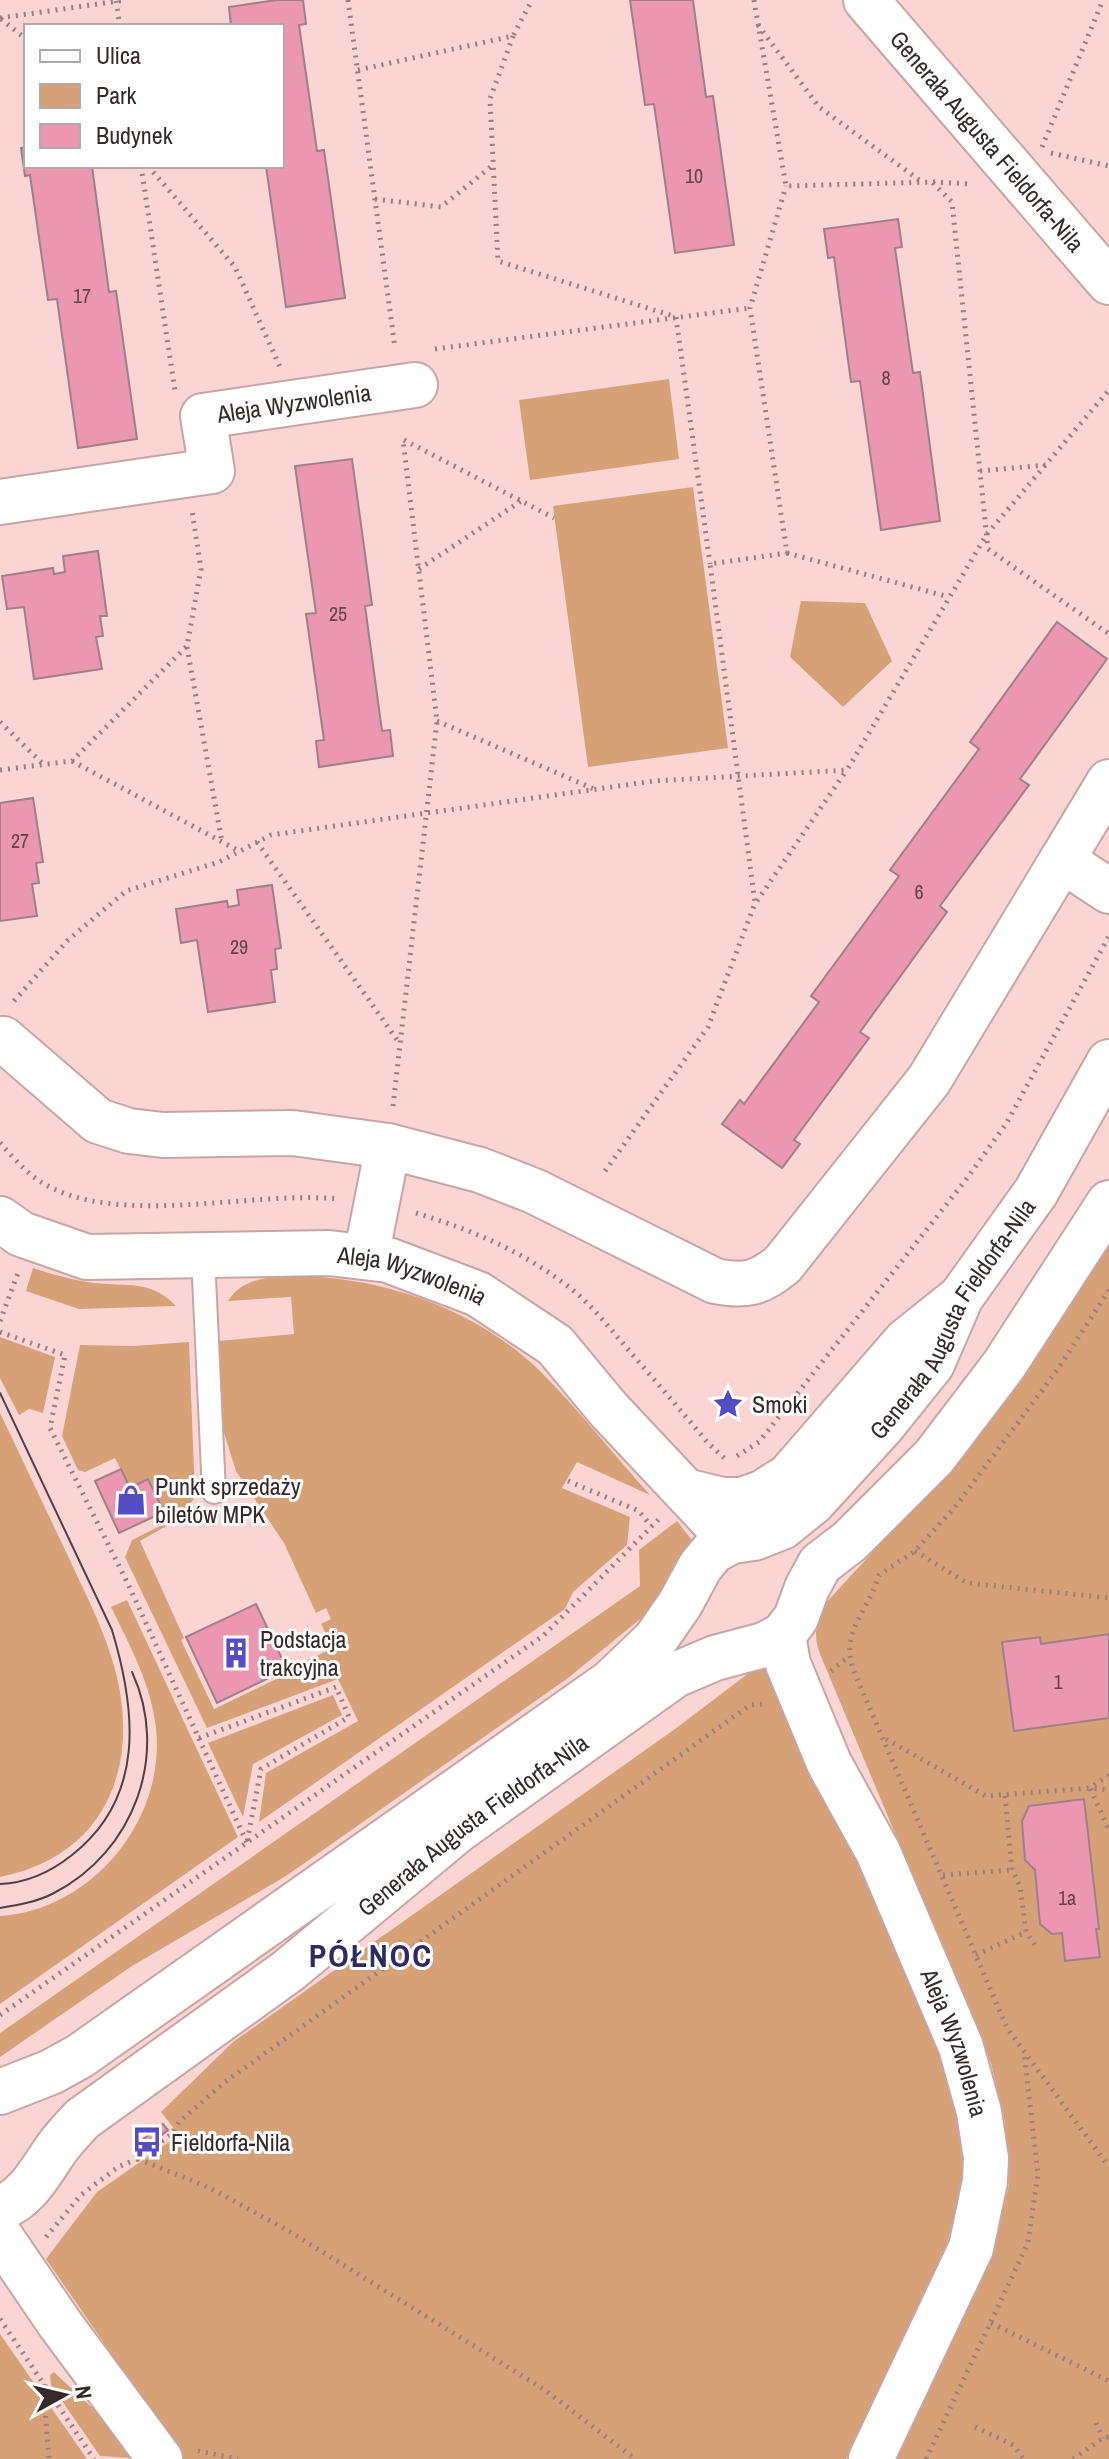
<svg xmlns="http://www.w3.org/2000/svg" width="1109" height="2459" font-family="'Archivo Narrow',sans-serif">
<rect width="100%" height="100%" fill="#fad5d4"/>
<g fill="#d7a178">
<polygon points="669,379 679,459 530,480 519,400"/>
<polygon points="693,487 728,748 588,767 553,506"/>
<polygon points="801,601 865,603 892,661 843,707 790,657"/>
<path d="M1109 1241V2459H894L977 2289 996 2238 1009 2185 1005 2122 991 2063 820 1654C813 1636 816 1623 823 1606L974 1442 1037 1357Z"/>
<path d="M33 1268C54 1275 73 1280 94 1283 128 1287 150 1279 176 1306L79 1309 26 1291Z"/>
<path d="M288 1276C378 1275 474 1307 540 1371 579 1410 613 1454 650 1495L577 1462 562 1488 630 1517 627 1545 573 1592 565 1609 259 1822 266 1773 358 1721 338 1679 207 1728 125 1557 132 1540 168 1522 148 1480 130 1488 115 1458 85 1472 78 1470 62 1436 80 1345 134 1346 189 1342 195 1496 184 1516 140 1541 184 1638 181 1640 214 1709 297 1669 296 1666 333 1648 321 1624 331 1619 326 1608 316 1613 284 1543 236 1471 221 1423 219 1341 294 1334 291 1297 228 1301C242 1279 264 1278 288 1276Z"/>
<polygon points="0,1337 55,1357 43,1413 29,1409 19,1415 0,1378"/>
<path d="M0 1413C23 1461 45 1508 68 1556 83 1589 100 1621 111 1656 144 1757 111 1855 0 1877Z"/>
<polygon points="677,1521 691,1539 691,1545 666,1598 568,1678 286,1876 132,1966 0,2057 0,2033 640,1586 639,1550"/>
<path d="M127 1600 238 1837 0 2004V1916C92 1910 166 1820 156 1728 151 1684 130 1646 111 1607Z"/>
<polygon points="762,1663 777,1671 945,2065 957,2106 964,2160 959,2206 941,2261 846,2459 184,2459 46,2259 97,2192 179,2135 161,2112 233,2042 675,1729"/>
<polygon points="333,1695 342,1715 253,1764 243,1817 208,1743"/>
<polygon points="0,2334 87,2459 0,2459"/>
<path d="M54 2372C77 2395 119 2427 130 2458L100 2456 51 2385 50 2375Z"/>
</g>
<g fill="#eb97b2" stroke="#9f7f89" stroke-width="2">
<polygon points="277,0 303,0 306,24 299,25 317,151 324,150 345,298 286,307 266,166 282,166 282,26 231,26 229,7"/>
<polygon points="630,0 693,0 706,97 713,96 734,245 675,253 654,104 645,105"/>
<polygon points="26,147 26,166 94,166 92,166 109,292 116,291 137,439 78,448 57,299 48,300 30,175 25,176 21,148"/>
<polygon points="898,219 902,247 895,248 913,373 920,372 940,521 881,530 860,381 851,382 834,257 828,258 824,229"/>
<polygon points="352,459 372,605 365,606 382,731 390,730 393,756 319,767 316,741 324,740 306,614 316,613 295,466"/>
<polygon points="98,551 107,616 100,616 103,636 96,637 102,669 34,679 24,607 7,609 2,576 53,568 54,574 65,572 63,556"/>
<polygon points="1057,622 1107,659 1020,779 1029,785 940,906 947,912 860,1032 869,1038 794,1140 800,1144 782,1168 722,1124 740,1100 744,1104 819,1002 811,996 899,876 890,870 979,749 970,742"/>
<polygon points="33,798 43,862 36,863 39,883 32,884 37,916 0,921 0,803"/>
<polygon points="272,885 281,948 275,949 277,969 271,970 275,1002 208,1012 197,940 181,943 176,909 227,901 228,907 239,905 237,890"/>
<polygon points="121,1469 130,1488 148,1479 164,1512 119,1533 95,1481"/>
<polygon points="256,1604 287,1669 217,1703 186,1637"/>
<polygon points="1109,1634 1109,1718 1014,1731 1002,1642 1040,1637 1041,1644"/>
<polygon points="1084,1799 1099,1929 1096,1929 1100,1957 1065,1961 1062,1933 1052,1934 1040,1924 1035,1870 1025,1860 1022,1821 1029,1806"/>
<polygon points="163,2124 168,2130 141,2151 137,2144"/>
</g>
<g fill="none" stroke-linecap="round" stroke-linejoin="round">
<g stroke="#c8a5a4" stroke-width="26">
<polyline id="lane" points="203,1256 214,1492"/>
</g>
<g stroke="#c8a5a4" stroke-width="48">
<g id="street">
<path id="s1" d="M866 0 1109 282"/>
<path id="s2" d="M0 502 212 471 203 416 415 385"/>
<polyline points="1062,860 1109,782"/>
<polyline points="3,1039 98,1121 129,1131 163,1135 293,1133 388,1146"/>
<path d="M366 1257 388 1146 480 1170 534 1191 715 1281C745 1287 759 1284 783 1264L929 1080 1062 860 1109 891"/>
</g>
</g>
<g stroke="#c8a5a4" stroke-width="48">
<g id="secondary">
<path id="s3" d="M0 1219 21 1234 87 1257 329 1253 388 1260 478 1294 555 1345 608 1409 732 1541"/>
<polyline points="689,1492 722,1500 742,1500 762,1493 789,1476 906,1341 956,1301"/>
<path id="s4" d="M783 1635 788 1664 829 1763 878 1852 961 2047 979 2112 986 2158 985 2181 971 2248 871 2459"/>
<path id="s5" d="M0 2092 51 2072 80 2056 611 1682 655 1640 680 1604 700 1567 713 1551 732 1541 754 1538 782 1527 813 1502 883 1425 932 1364 961 1297 1036 1192 1109 1062"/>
<path id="s6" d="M0 2208C28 2198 40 2172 57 2148 64 2138 74 2128 82 2119L288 1971 458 1830 675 1675 715 1658 764 1645 783 1635 796 1618 807 1588 820 1564 850 1541 934 1457 1004 1365 1109 1203"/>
<polyline points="0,2236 60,2324 160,2459"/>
</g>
</g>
<g stroke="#987f7e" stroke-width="5" stroke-dasharray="2 6" stroke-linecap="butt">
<polyline points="348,0 395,348"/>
<polyline points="754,0 786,186 932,182 952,202 988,549 1109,634"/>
<polyline points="116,1 120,26"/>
<polyline points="0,18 126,0"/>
<polyline points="1,19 26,39"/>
<polyline points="758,25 819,107 922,182"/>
<polyline points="513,36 490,99 498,261 676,317 710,564"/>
<polyline points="358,70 513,36 532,0"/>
<polyline points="1042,147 1103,0"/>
<polyline points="1051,153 1109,166"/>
<polyline points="141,166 175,391"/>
<polyline points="148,166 235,267 280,367"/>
<polyline points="933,182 971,184"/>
<polyline points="375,199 441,207 493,165"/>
<polyline points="435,349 750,308"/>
<polyline points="404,440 554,518"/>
<polyline points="980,471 1046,465"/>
<polyline points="787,553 949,597"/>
<polyline points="419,569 521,501"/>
<polyline points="187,647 222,842"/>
<polyline points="437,721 594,789"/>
<polyline points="0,722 42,763"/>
<polyline points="72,761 239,851"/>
<polyline points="0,770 72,761 187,646 201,569 192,511"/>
<polyline points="257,842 400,1044"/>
<polyline points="757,901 846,771"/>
<polyline points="14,1001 67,941 126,891 219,862 271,835 654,781 847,770 987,534 1109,390"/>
<polyline points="393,1106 437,721 403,440"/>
<path d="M0 1143C12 1156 25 1172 41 1182 116 1229 251 1190 340 1199"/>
<polyline points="605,1171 708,1027 755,903 710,564 787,553 750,308 786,186"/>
<path d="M416 1213C469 1229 520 1250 565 1284 591 1303 611 1330 632 1354 658 1384 683 1413 708 1443L724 1458"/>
<path d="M1109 1290 1058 1369 955 1507 915 1551 879 1575C870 1609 840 1631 853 1669L1007 2028 1109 2167"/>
<polyline points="0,1321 18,1273"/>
<polyline points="0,1332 65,1355 50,1428 128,1584 247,1843"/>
<polyline points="737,1456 759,1442 965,1181 1006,1124 1109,936"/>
<polyline points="568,1481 639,1511 651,1526"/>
<polyline points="915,1551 967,1583 1109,1598"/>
<polyline points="831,1671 849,1656"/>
<polyline points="199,1738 336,1687 349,1717 261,1769 247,1842"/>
<polyline points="886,1739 986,1796 1090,1788 1109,1790"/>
<polyline points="1109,1775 1090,1788 1109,1830"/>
<polyline points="1005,1796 1012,1870 1020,1886 1026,1932 1035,1945"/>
<polyline points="943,1875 1012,1870"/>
<polyline points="976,1955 1026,1932"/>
<polyline points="0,2015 544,1635 659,1519"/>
<polyline points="138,2159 208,2187 287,2230 545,2390 635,2459"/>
<polyline points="46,2237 81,2195 118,2167 137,2159 172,2134 179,2122 225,2082 750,1705 762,1704"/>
<polyline points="0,2319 94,2459"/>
<polyline points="991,2323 1109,2381"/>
<polyline points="43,2384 49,2459"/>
<polyline points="1096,2423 1103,2438"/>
<polyline points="975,2427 1013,2445 1024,2459"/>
<polyline points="198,2451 238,2459"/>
<polyline points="926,2459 1028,2243 1038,2174 1024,2052"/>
<polyline points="1073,2459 1103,2438 1109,2437"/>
</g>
<use href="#lane" stroke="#fff" stroke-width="22"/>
<use href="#street" stroke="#fff" stroke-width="44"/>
<use href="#secondary" stroke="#fff" stroke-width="44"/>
<g stroke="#514141" stroke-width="2">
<path d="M0 1393 112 1630C136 1710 146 1797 72 1855 52 1871 27 1883 0 1884"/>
<path d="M0 1908C18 1905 37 1902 54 1893 134 1852 170 1754 132 1672"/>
</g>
</g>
<defs>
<g id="sight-bare" transform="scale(2.4)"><path d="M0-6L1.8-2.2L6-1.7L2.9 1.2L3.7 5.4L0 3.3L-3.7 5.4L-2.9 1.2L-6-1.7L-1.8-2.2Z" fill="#554dc5" stroke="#fff" stroke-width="2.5" paint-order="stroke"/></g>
<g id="shop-bare" transform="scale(2.4)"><path d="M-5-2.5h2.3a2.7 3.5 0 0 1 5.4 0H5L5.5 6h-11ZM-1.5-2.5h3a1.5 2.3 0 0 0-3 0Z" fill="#554dc5" stroke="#fff" stroke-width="2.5" paint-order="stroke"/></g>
<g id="building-bare" transform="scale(2.4)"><path d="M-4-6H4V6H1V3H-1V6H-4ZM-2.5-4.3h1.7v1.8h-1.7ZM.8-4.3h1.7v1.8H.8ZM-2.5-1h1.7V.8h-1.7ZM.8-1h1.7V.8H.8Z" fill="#554dc5" stroke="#fff" stroke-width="2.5" paint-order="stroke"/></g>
<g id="bus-bare" transform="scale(2.4)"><path d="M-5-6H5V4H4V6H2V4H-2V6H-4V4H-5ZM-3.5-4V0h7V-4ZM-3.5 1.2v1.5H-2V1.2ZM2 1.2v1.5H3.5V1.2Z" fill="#554dc5" stroke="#fff" stroke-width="2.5" paint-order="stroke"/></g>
</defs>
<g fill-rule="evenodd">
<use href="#sight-bare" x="728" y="1404"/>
<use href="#shop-bare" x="131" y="1500"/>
<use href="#building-bare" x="236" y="1653"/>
<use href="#bus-bare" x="147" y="2142"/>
</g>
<g text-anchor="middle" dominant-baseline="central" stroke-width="6" stroke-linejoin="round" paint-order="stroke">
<g font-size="20" fill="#63444b">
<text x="694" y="175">10</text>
<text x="82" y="295">17</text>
<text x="886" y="377">8</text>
<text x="338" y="613">25</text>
<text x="20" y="840">27</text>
<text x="919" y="891">6</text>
<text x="239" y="946">29</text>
<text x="1058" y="1681">1</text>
<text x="1067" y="1897">1a</text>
</g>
<g font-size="24" fill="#362929" stroke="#fff">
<text stroke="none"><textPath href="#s1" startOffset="186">Generała Augusta Fieldorfa-Nila</textPath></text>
<text stroke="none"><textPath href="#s2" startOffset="362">Aleja Wyzwolenia</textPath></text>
<text stroke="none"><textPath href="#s3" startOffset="424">Aleja Wyzwolenia</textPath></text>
<text stroke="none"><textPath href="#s5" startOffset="1250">Generała Augusta Fieldorfa-Nila</textPath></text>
<text stroke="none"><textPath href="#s6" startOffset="612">Generała Augusta Fieldorfa-Nila</textPath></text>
<text stroke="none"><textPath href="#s4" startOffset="444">Aleja Wyzwolenia</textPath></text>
</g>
<g font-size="24" fill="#362929" stroke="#fff" text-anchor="start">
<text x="752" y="1404">Smoki</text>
<text x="155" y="1486">Punkt sprzedaży<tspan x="155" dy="28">biletów MPK</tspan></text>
<text x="260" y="1639">Podstacja<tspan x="260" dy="28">trakcyjna</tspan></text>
<text x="171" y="2142">Fieldorfa-Nila</text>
</g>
<g font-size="32" font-weight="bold" letter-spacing="2" fill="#2d2b66" stroke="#fff">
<text x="371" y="1955">PÓŁNOC</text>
</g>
</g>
<rect x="24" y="24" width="260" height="144" fill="#ffffff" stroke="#afa9a9" stroke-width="2"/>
<rect x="40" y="50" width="40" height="12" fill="#ffffff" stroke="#afa9a9" stroke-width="2"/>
<text x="96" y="64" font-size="24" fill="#362929">Ulica</text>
<rect x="40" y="84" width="40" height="24" fill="#d7a178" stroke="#afa9a9" stroke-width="2"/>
<text x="96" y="104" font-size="24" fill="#362929">Park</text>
<rect x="40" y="124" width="40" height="24" fill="#eb97b2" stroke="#afa9a9" stroke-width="2"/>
<text x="96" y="144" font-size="24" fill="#362929">Budynek</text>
<g transform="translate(64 2395) rotate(82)" stroke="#ffffff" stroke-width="6" paint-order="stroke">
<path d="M0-6L14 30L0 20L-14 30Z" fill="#362929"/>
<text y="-12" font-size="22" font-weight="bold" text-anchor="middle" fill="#362929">N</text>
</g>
</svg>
